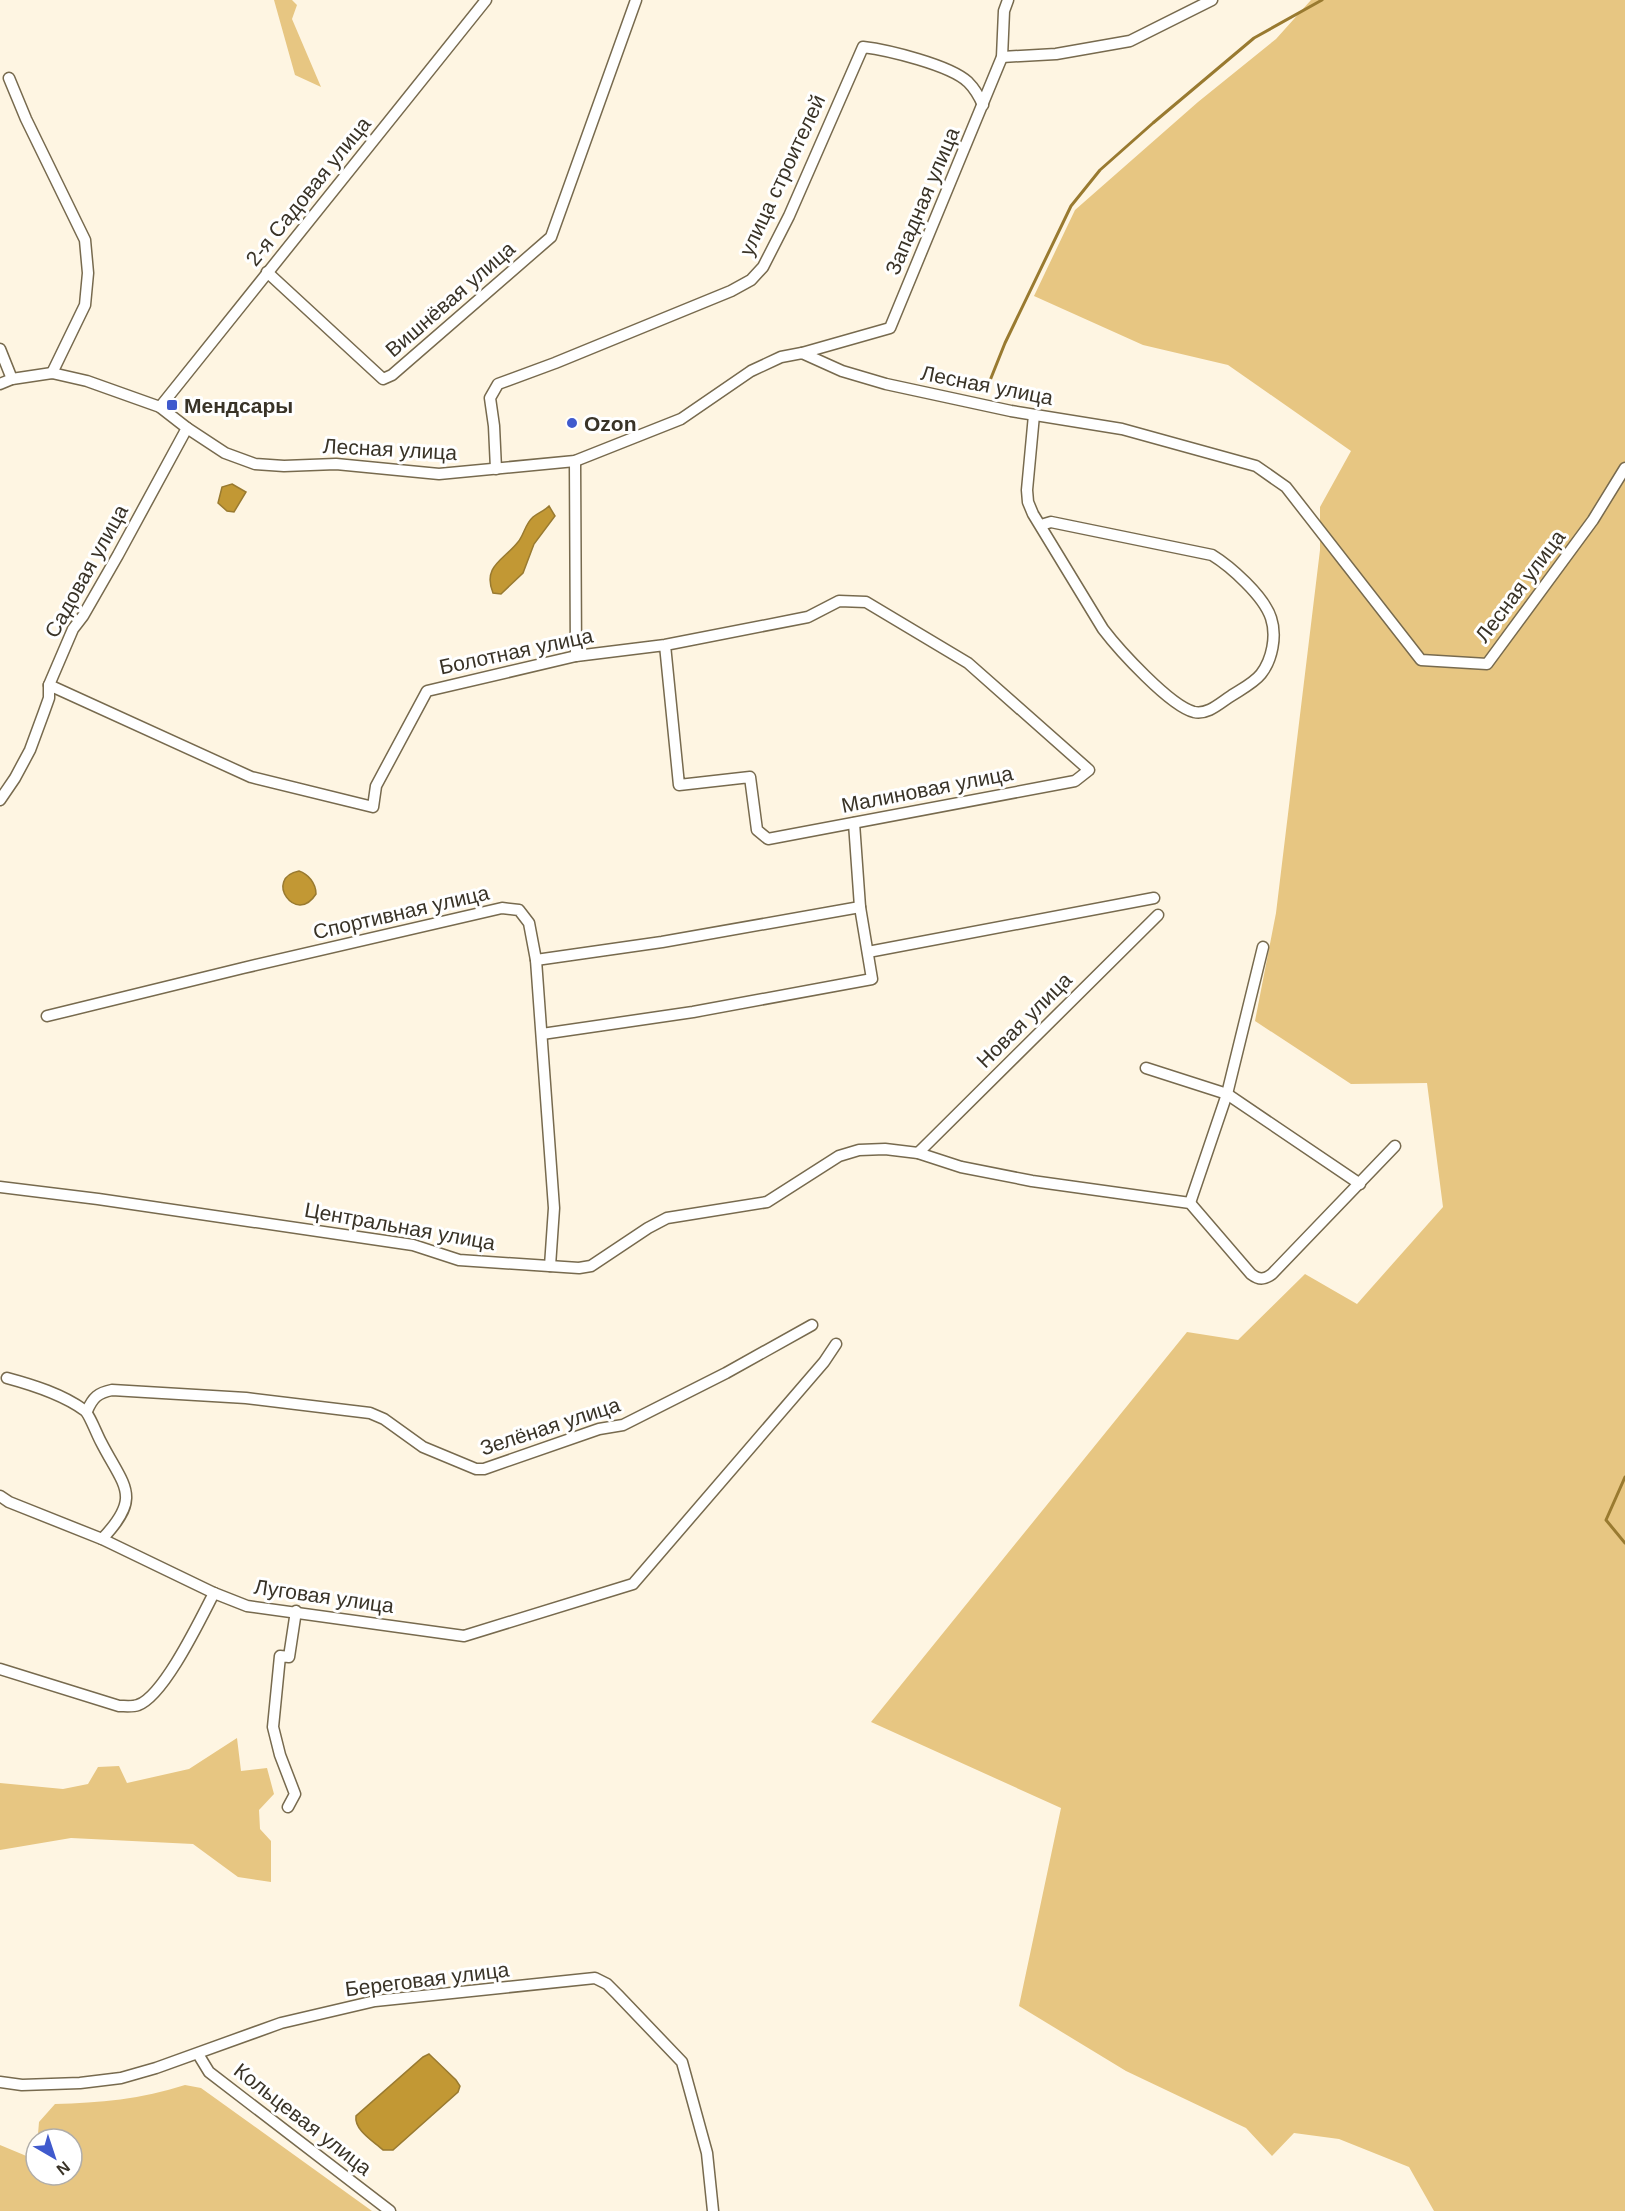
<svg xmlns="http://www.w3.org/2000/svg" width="1625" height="2211" font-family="Helvetica,sans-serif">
<rect width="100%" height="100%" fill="#fef5e2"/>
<g fill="#e7c682">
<polygon points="274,0 292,0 297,5 292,19 321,87 295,75"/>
<polygon points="1311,0 1625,0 1625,2211 1434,2211 1409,2167 1339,2139 1294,2133 1272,2156 1246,2128 1126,2071 1019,2006 1061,1808 871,1722 1187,1332 1238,1340 1305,1274 1357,1304 1443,1207 1427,1083 1351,1084 1255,1021 1276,913 1320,550 1320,507 1351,451 1228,365 1143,345 1034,296 1075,210 1198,102 1276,39"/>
<polygon points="237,1738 241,1771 267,1768 274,1794 259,1810 260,1829 271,1841 271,1882 238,1877 193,1844 71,1838 0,1850 0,1783 63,1789 88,1784 98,1767 119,1766 127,1783 189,1769"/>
<path d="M185 2085 201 2088 372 2211H0V2145L36 2160V2175H72V2139H43L38 2134 39 2122 55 2104C99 2103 142 2099 185 2085Z"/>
</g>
<g fill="#c29834" stroke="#997a30" stroke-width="1.5">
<polygon points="232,484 246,492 234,512 227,511 218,503 222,487"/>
<path d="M549 506 555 516 534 544 523 573 501 594 493 593C482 566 504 560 518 542 524 535 525 524 533 517 538 513 544 511 549 506Z"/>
<path d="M299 871C308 874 316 883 316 894 296 926 263 878 299 871Z"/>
<path d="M429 2054 456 2080 460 2086 458 2092 393 2150H383C373 2141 354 2130 356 2116L423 2057Z"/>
</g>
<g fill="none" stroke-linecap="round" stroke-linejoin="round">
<g stroke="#997a30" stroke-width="3">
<polyline points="985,393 1005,343 1071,206 1100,170 1153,123 1254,38 1322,0"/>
<polyline points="1625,1477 1606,1520 1625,1543"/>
</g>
<g stroke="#776a4e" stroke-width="13">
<g id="minor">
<polyline points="1002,57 1056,54 1130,41 1212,0"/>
<polyline points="9,78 26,119 85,240 88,273 85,305 52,373"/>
<polyline points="267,272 383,379 392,375 551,237 636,0"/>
<polyline points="0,349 12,379"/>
<polyline points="802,353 890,328 1002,57 1004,11 1008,0"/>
<polyline points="0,384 12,379 52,373 87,381 160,407 187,428 118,555 83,616 73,629 49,685 49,698 44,712 30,750 15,778 0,800"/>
<polyline points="160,407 486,0"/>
<path d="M1034 415 1027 490 1028 502 1033 514 1103 629C1119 650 1170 706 1194 712 1208 715 1220 703 1231 696 1240 690 1254 683 1261 674 1272 660 1277 636 1271 618 1264 596 1230 566 1212 555L1051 522 1041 525"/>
<polyline points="187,428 225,453 255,464 284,466 336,464 439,474 575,461 681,419 751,371 781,357 802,353 842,371 886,384 1011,411 1122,429 1256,466 1286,487 1421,660 1487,664 1593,520 1625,468"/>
<polyline points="575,461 576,656"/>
<path d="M496 469 494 426 490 398 498 384 555 363 731 291 751 280 763 267 789 216 863 47C888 50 950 65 968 82 975 89 979 96 983 105"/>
<polyline points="49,685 251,777 373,807 376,786 427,691 576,656 665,645 808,617 839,601 866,602 968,663 1089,770 1075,781 768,839 757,830 750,777 679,785 665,645"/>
<polyline points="868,952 1154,898"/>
<polyline points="536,960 662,942 860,907"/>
<polyline points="47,1016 243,968 502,908 519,910 529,923 536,960 554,1208 550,1266"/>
<polyline points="542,1034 693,1012 872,979 860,907 854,823"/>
<polyline points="1146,1068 1227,1094 1360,1184"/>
<polyline points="918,1153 1158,915"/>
<path d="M0 1187 98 1199 413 1245 459 1260 579 1268 591 1266 648 1228 667 1218 767 1202 839 1156 859 1150 885 1149 918 1153 961 1167 1032 1181 1190 1203 1251 1274C1259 1280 1264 1280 1272 1274L1395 1146"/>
<polyline points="1190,1203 1227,1094 1263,947"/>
<path d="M7 1378C33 1385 62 1394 84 1410 89 1413 97 1435 101 1442 124 1487 143 1496 102 1539"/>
<path d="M87 1411C93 1397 98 1393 112 1390L246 1398 370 1413 384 1419 423 1447 476 1469H484L599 1429 623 1425 726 1373 812 1325"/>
<polyline points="0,1496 9,1502 102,1539 214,1593 247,1606 464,1636 633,1584 824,1362 836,1344"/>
<path d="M0 1669 119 1706C125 1706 133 1707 138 1705 164 1696 201 1618 214 1593"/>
<polyline points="288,1807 295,1794 280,1755 273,1727 280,1656 289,1657 296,1611"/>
<polyline points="198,2054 209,2072 390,2211"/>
<polyline points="0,2082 22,2085 80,2083 121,2078 156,2068 281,2023 375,2001 595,1978 607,1984 617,1994 682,2062 707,2153 713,2211"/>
</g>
</g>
<use href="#minor" stroke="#fff" stroke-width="10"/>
</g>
<g fill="#405acd" stroke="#fff" stroke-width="2">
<rect x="166" y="399" width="12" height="12" rx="3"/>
<circle cx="572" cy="423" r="6"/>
</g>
<g text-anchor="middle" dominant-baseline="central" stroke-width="6" stroke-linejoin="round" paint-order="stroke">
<g font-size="21" fill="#393327" stroke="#fff">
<text transform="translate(782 175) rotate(-65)">улица строителей</text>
<text transform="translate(308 191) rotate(-51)">2-я Садовая улица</text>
<text transform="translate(922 201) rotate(-67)">Западная улица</text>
<text transform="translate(450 299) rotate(-41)">Вишнёвая улица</text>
<text transform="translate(987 385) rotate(11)">Лесная улица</text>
<text transform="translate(390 449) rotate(3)">Лесная улица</text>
<text transform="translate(86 571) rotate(-61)">Садовая улица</text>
<text transform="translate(1520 586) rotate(-53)">Лесная улица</text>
<text transform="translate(516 651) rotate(-12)">Болотная улица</text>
<text transform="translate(927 789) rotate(-11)">Малиновая улица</text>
<text transform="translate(401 912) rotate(-13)">Спортивная улица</text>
<text transform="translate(1024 1020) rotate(-45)">Новая улица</text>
<text transform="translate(400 1226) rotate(10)">Центральная улица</text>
<text transform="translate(550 1426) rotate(-18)">Зелёная улица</text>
<text transform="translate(324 1596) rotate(8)">Луговая улица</text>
<text transform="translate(427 1979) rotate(-7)">Береговая улица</text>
<text transform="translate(303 2119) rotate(38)">Кольцевая улица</text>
</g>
<g font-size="21" font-weight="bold" fill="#393327" stroke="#fff" text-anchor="start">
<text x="184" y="405">Мендсары</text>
<text x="584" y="423">Ozon</text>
</g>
</g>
<g transform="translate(54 2157) rotate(141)"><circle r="28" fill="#ffffff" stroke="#b0ada9" stroke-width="1.5"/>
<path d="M0-4.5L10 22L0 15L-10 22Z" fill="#405acd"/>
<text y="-9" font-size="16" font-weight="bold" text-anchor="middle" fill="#393327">N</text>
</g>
</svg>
